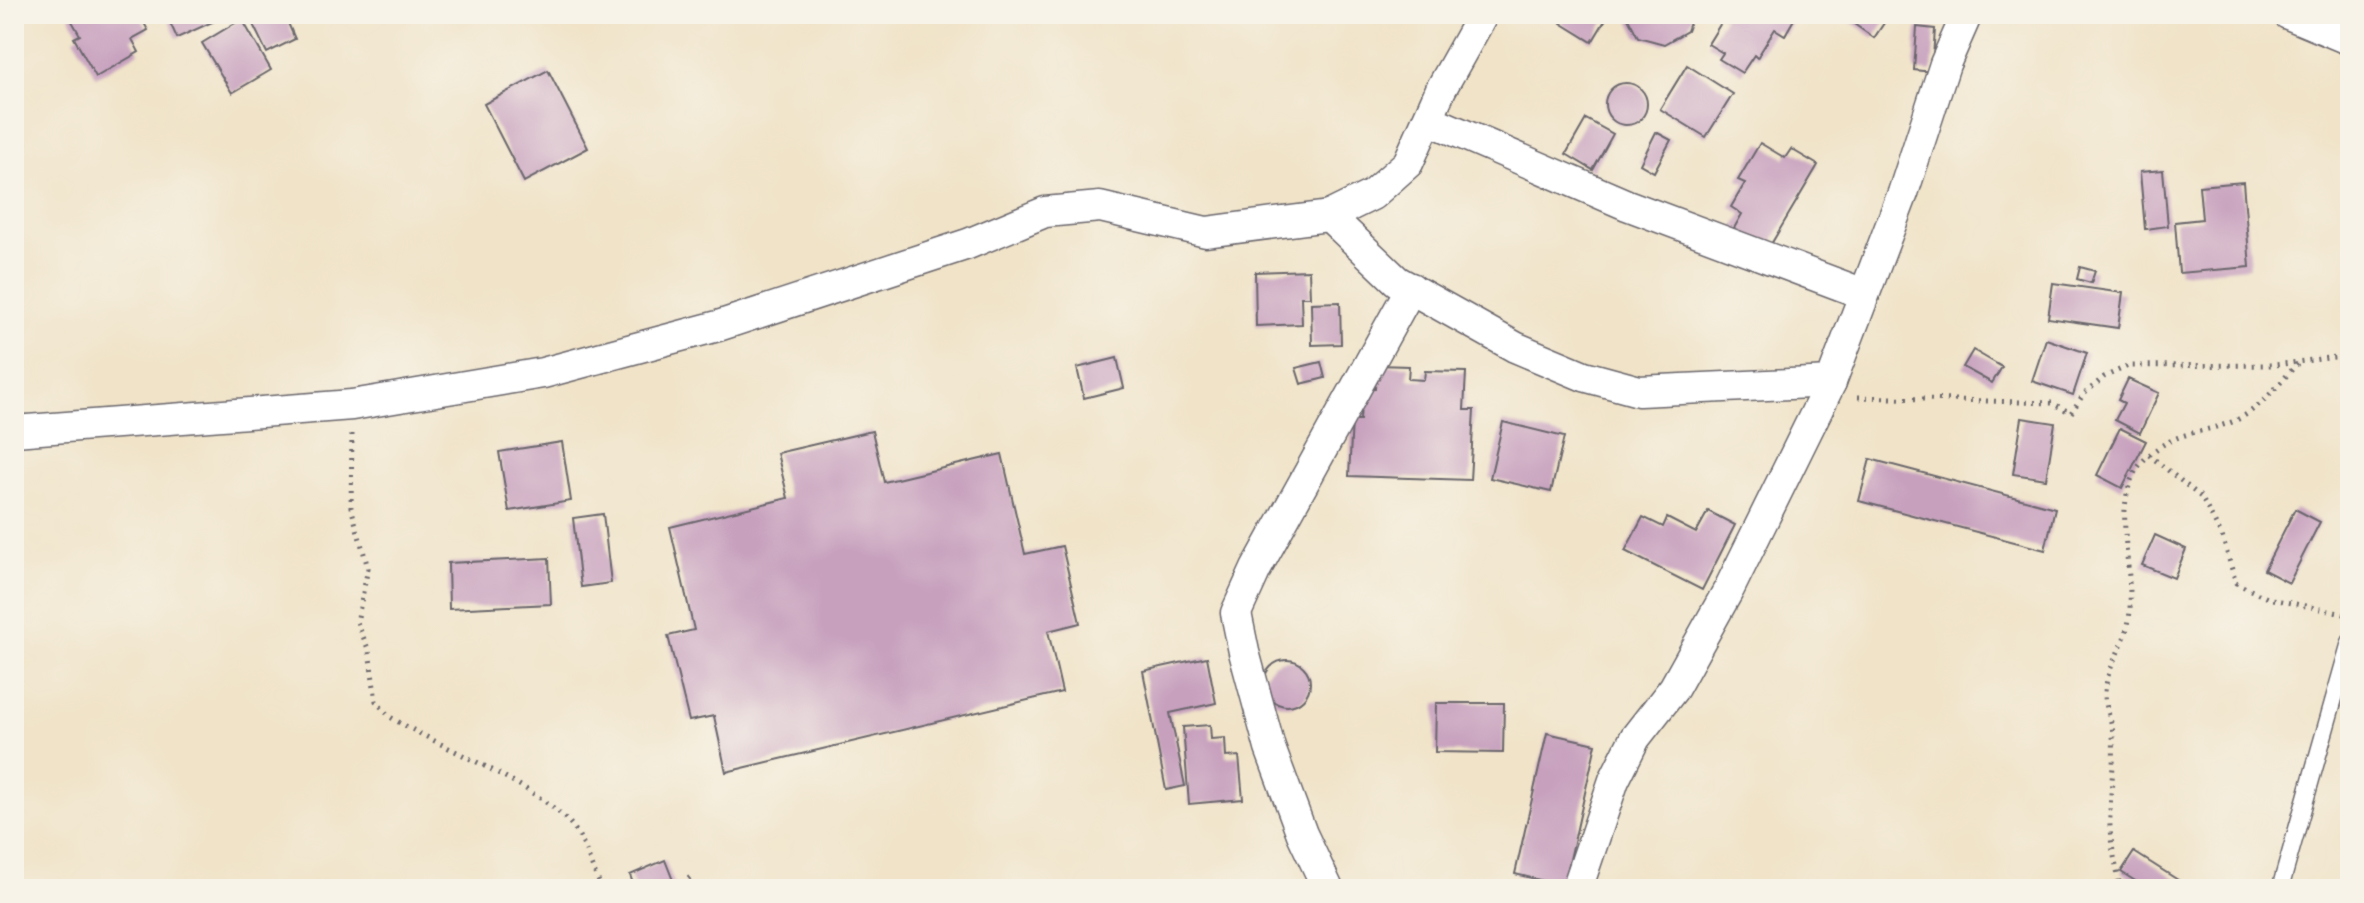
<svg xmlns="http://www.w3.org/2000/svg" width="2364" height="903" font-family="Kalam,sans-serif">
<rect width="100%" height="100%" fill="#f7f3e8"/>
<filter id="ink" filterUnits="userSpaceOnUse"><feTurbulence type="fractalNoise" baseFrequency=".0125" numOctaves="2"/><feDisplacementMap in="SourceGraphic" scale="16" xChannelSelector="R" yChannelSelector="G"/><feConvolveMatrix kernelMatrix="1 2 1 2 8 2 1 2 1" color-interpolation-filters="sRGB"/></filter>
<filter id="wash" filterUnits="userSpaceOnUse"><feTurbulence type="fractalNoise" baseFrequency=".006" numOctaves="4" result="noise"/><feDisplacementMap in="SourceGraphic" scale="32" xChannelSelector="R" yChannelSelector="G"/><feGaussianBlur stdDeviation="1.8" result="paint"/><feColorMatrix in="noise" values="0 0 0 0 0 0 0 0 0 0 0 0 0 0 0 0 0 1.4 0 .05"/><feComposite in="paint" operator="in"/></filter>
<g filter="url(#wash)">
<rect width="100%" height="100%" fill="#f0e3c8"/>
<g id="blocks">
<g fill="#c7a0be">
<polygon points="73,14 139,14 148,30 132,39 139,52 96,77 74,38 80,35 69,16"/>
<polygon points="157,14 219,14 221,18 177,38 166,14 159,18"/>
<polygon points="248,14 306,14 288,23 295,39 267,53"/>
<polygon points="1566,14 1609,14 1592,42 1561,23"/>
<polygon points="1626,14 1693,14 1687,31 1664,44 1638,37"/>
<polygon points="1718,14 1797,14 1785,35 1775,29 1757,58 1754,55 1742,73 1719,59 1723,53 1708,44 1724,18"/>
<polygon points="1840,14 1890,14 1874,38"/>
<polygon points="242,19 271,70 232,93 202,43"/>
<polygon points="1917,27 1935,29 1932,72 1914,70"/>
<polygon points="1687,65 1733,94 1706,137 1660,109"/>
<polygon points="548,70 588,148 524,182 484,104"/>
<circle cx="1626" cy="104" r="21"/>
<polygon points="1586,119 1613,134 1593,170 1566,154"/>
<polygon points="1656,132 1671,140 1654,172 1640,164"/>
<polygon points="1760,143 1785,158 1791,149 1818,165 1767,251 1733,230 1742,214 1731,207 1745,183 1738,180"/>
<polygon points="2163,170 2168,226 2145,229 2140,172"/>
<polygon points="2243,182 2250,267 2179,273 2175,222 2202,219 2199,186"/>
<polygon points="2080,267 2095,271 2091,283 2077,279"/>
<polygon points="1309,270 1310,297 1301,297 1302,324 1256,326 1255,272"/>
<polygon points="2053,283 2123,293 2118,328 2048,318"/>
<polygon points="1340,302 1341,344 1312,345 1311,303"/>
<polygon points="2046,339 2087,353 2073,395 2032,381"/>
<polygon points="1973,350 2002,367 1992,383 1963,367"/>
<polygon points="1117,358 1124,388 1084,398 1077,368"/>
<polygon points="1321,362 1325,378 1301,384 1296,368"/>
<polygon points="1376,365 1409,366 1408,379 1424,380 1425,371 1466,372 1464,410 1474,410 1470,480 1349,476 1352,420 1360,420 1362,389 1375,389"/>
<polygon points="2128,379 2159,393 2140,433 2115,420 2124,403 2118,400"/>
<polygon points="2022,418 2055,423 2046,479 2013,474"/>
<polygon points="1503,422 1564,437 1551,492 1490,478"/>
<polygon points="2120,428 2146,441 2122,488 2097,475"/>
<polygon points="872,431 884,482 1002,454 1025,554 1062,546 1080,623 1048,631 1062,692 726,772 714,716 689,721 668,636 694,630 670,527 788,498 777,453"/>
<polygon points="562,442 571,501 509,511 499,452"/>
<polygon points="1870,459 2055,508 2045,550 1859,501"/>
<polygon points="2295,509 2320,522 2289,583 2264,570"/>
<polygon points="1708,511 1735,525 1702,590 1625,551 1643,517 1663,527 1667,518 1696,533"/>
<polygon points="603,514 611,583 581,587 573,518"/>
<polygon points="2155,535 2186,549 2174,578 2142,565"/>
<polygon points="549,558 551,604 449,609 448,563"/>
<polygon points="1207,657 1216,703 1170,713 1185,786 1166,790 1143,671"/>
<circle cx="1287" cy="683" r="23"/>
<polygon points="1436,703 1504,703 1503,753 1435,752"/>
<polygon points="1210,725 1211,739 1225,738 1226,757 1239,756 1243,799 1189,804 1183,727"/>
<polygon points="1547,733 1596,744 1564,886 1515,874"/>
<polygon points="2134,852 2192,889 2148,889 2121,872"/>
<polygon points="665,860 674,883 661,889 635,889 630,875"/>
</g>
</g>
</g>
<g filter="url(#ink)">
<use href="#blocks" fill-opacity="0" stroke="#6a666c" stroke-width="2"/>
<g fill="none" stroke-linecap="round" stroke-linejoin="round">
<g stroke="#6a666c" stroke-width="19">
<polyline id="service" points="2280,889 2350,642"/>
</g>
<g stroke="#6a666c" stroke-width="33">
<g id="minor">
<polyline points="2288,14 2350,40"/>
<polyline points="1430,120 1627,205 1864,294"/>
<polyline points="1329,216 1397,281 1515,347 1584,376 1639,391 1831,382"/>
<polyline points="14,431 352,405 543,373 718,326 968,244 1045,212 1100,207 1206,232 1329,216 1372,195 1408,163 1441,89 1483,14"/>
<polyline points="1328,889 1302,834 1270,748 1244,652 1236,613 1256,569 1411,288"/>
<polyline points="1577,889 1614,780 1635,738 1674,688 1729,589 1831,382 1903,193 1945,64 1967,14"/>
</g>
</g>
<g stroke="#6a666c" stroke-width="5" stroke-dasharray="2 6" stroke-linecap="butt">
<polyline points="1858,397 2052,403 2071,413 2083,395 2104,377 2128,366 2275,365 2350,355"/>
<path d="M352 434 351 507 368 568 357 622 369 651 376 701 390 717C440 747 528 781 566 819 586 838 589 867 603 889"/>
<polyline points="2149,455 2201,497 2222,536 2236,583 2267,598 2349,615"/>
<polyline points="676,889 694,874"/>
<path d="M2133 889 2119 882C2116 864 2111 846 2110 828 2109 797 2115 767 2113 736 2113 722 2105 708 2105 695 2105 669 2123 649 2128 625 2139 573 2103 496 2148 456 2175 432 2196 434 2226 424 2257 415 2278 384 2299 362"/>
</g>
<use href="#service" stroke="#fff" stroke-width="16"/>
<use href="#minor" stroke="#fff" stroke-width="30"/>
</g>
</g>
<rect width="2364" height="903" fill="none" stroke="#f7f3e8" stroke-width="48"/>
</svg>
